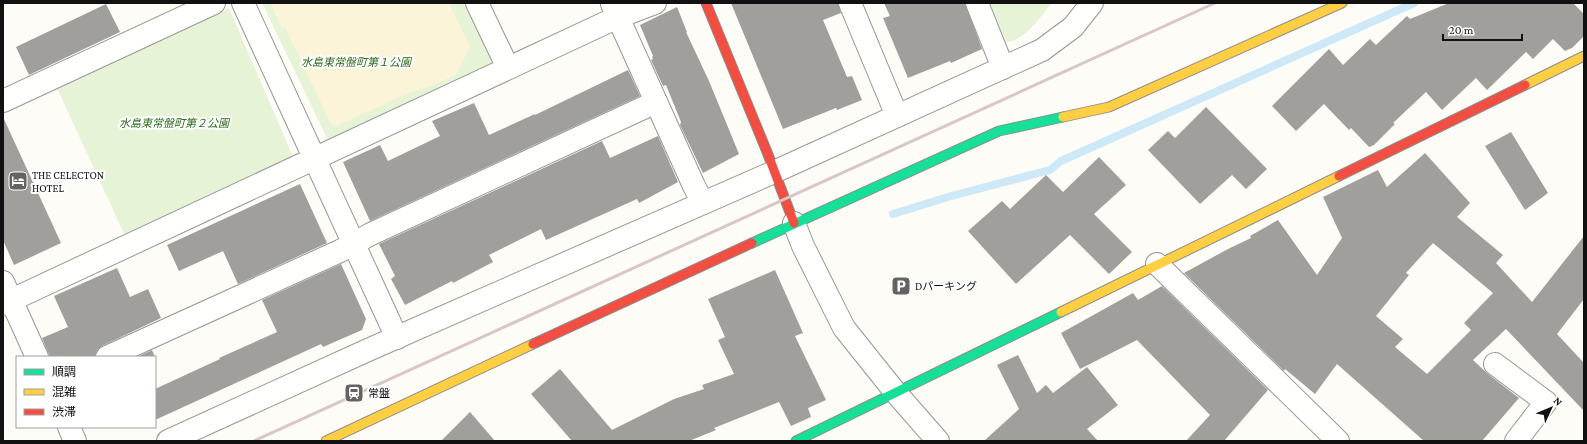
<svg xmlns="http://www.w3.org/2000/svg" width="1587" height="444" font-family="'Crimson Pro','Noto Sans JP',serif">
<rect width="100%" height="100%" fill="#fdfcf7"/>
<g fill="#e7f3d7">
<polygon points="262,3 470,3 497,61 329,142"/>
<path d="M990 3H1052C1039 18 1026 40 1006 42Z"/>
<polygon points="229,8 294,159 126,238 56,86"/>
</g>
<polygon fill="#fcf4d9" points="270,3 449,3 470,47 456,75 425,88 413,91 336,126 331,124 285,27 282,28"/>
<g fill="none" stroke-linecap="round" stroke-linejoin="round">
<polyline stroke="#cde8f7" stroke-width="8" points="893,214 948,197 1050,170 1061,161 1414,3"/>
</g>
<g fill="#a19f9c" fill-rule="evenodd">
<polygon points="731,3 838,3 841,13 823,20 847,77 852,76 862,100 837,110 836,108 783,129"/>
<polygon points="884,3 965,3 982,49 951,63 950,61 908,78 883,18 890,16"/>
<polygon points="1449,3 1573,3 1584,14 1584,36 1572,48 1565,51 1553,39 1533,59 1526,52 1487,90 1476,78 1442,110 1426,92 1393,123 1395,124 1374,145 1369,147 1351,128 1349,130 1324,104 1296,131 1272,106 1329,49 1343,65 1370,39 1376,45 1407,16 1410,19"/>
<polygon points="106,4 120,32 29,75 16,47"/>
<polygon points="677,7 687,32 686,32 709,81 739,154 703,173 680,125 681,122 666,85 663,86 651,60 653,59 652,57 653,56 640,25"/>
<polygon points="628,70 640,96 370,221 343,162 380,145 388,161 440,136 432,121 474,103 489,135 535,114 535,115"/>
<polygon points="1206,107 1267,169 1246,189 1232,175 1200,204 1148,150 1168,131 1175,138"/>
<polygon points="3,117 61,243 14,265 3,240"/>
<polygon points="1511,132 1548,193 1525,210 1485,146"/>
<polygon points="658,136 678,182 639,203 637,199 546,240 541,229 489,255 493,262 453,283 452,281 405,305 391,279 395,276 379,244 602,141 610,158"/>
<path d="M1425 153 1470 203 1457 217 1503 255 1496 263 1532 302 1584 236V299L1557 334 1584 363V411L1506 329 1473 360 1488 374 1519 398 1482 441H1424L1337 364 1315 394 1285 369 1284 371 1184 273 1228 249 1251 238 1250 236 1278 220 1317 275 1342 238 1323 197 1378 170 1387 187ZM1433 243 1493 293 1464 323 1471 330 1427 374 1395 347 1403 339 1376 316 1409 275 1406 273Z"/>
<polygon points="1099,157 1126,185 1094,214 1132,252 1109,274 1070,235 1016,284 968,231 1002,201 1010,209 1046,175 1063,192"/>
<polygon points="300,184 327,243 238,284 223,251 179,271 167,245"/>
<polygon points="341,264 366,319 362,330 323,347 321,344 155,420 155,389 220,359 219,358 277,332 262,300"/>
<polygon points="117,268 130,297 148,289 161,318 102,346 97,350 95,357 50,357 42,338 68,327 54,296"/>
<polygon points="775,270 803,333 795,336 826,400 808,408 811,417 791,426 779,402 714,428 716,430 689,441 572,441 531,394 560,369 612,430 674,399 704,389 702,385 734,374 718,340 725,337 708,299"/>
<polygon points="1162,286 1268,390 1224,441 1186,441 1210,415 1137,340 1080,369 1061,333 1133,293 1138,300"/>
<polygon points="152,350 155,357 137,357"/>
<polygon points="1018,355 1037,393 1046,385 1053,393 1087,367 1118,405 1087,429 1098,441 984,441 1019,409 997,365"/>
<polygon points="470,412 495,441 441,441"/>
</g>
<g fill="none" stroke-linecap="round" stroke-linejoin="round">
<g stroke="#979795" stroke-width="24">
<g id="street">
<polyline points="243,3 397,338"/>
<polyline points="477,3 508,68"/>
<polyline points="850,3 897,116"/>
<polyline points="977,3 1003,68"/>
<polyline points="612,4 694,186 703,203"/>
<polyline points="3,101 214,3"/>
<polyline points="794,223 803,246 844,328 896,393 938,441"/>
<polyline points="1157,264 1338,441"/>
<polyline points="3,282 37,357"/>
<polyline points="3,304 618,17 655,3"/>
<polyline points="107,357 340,251 371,234 656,102"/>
<polyline points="1495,364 1546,402 1516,441"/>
<polyline points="69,427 75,441"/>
<polyline points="168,441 368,350 774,172 1042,50 1073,27 1092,3"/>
</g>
</g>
<g stroke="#8e8d8b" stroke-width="11">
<g id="fast">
<polyline points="752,243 999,131 1063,117"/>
<polyline points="796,441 1061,312"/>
</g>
</g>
<g stroke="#8e8d8b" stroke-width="11">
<g id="slow">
<polyline points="1525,85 1584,56"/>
<polyline points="1063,117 1109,107 1342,3"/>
<polyline points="1061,312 1339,176"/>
<polyline points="326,441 533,344"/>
</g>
</g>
<g stroke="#8e8d8b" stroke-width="11">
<g id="jam">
<polyline points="706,3 767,152 794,223"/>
<polyline points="1339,176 1525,85"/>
<polyline points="533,344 752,243"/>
</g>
</g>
<use href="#street" stroke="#fffffe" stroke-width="22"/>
<use href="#fast" stroke="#16e098" stroke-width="9"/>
<use href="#slow" stroke="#ffcf43" stroke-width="9"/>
<use href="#jam" stroke="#f24e42" stroke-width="9"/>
<polyline stroke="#d9c6c7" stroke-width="3" points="254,441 1215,3"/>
</g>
<defs>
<g id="hotel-square" transform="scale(1)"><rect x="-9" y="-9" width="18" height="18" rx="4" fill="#646362" stroke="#fff"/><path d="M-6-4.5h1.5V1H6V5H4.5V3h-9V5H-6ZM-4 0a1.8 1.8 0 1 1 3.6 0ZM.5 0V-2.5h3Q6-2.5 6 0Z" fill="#fff"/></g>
<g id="parking-square" transform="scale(1)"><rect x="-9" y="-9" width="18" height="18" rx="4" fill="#646362" stroke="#fff"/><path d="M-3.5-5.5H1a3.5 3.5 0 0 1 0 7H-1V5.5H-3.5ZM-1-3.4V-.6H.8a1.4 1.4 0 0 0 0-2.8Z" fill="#fff"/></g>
<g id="station-square" transform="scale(1)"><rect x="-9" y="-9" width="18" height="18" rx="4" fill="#646362" stroke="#fff"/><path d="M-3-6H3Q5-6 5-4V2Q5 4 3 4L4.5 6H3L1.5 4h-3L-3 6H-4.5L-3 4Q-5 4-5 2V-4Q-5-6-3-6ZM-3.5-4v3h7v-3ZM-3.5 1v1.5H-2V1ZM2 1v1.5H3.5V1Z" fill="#fff"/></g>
</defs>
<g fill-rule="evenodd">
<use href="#hotel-square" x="18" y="181"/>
<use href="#parking-square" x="901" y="286"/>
<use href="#station-square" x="354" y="393"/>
</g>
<g text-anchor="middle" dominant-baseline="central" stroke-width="4" stroke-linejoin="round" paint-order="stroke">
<g font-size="11" font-style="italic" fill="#2f6b1f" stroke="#fff">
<text x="356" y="62">水島東常盤町第１公園</text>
<text x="174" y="123">水島東常盤町第２公園</text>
</g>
<g font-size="11" fill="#111" stroke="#fff" text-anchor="start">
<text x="32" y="175">THE CELECTON<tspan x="32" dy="13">HOTEL</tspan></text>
<text x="915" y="286">Dパーキング</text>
<text x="368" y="393">常盤</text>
</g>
</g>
<rect width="1587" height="444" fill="none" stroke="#111111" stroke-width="8"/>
<rect x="16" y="356" width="140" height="72" fill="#ffffff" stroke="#a0a0a0"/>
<rect x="24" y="369" width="20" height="6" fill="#16e098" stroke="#a0a0a0"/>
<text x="52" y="376" font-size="12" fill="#111111">順調</text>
<rect x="24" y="389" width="20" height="6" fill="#ffcf43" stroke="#a0a0a0"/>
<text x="52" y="396" font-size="12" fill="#111111">混雑</text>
<rect x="24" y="409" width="20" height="6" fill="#f24e42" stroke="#a0a0a0"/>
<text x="52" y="416" font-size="12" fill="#111111">渋滞</text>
<g transform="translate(1551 408) rotate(46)" stroke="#ffffff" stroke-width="3" paint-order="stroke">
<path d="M0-3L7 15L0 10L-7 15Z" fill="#111111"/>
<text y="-6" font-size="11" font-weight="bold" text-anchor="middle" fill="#111111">N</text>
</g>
<path d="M1443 34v6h79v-6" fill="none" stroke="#111111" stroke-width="2"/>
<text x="1449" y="34" font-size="12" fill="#111111" stroke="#ffffff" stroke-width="3" paint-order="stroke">20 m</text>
</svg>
